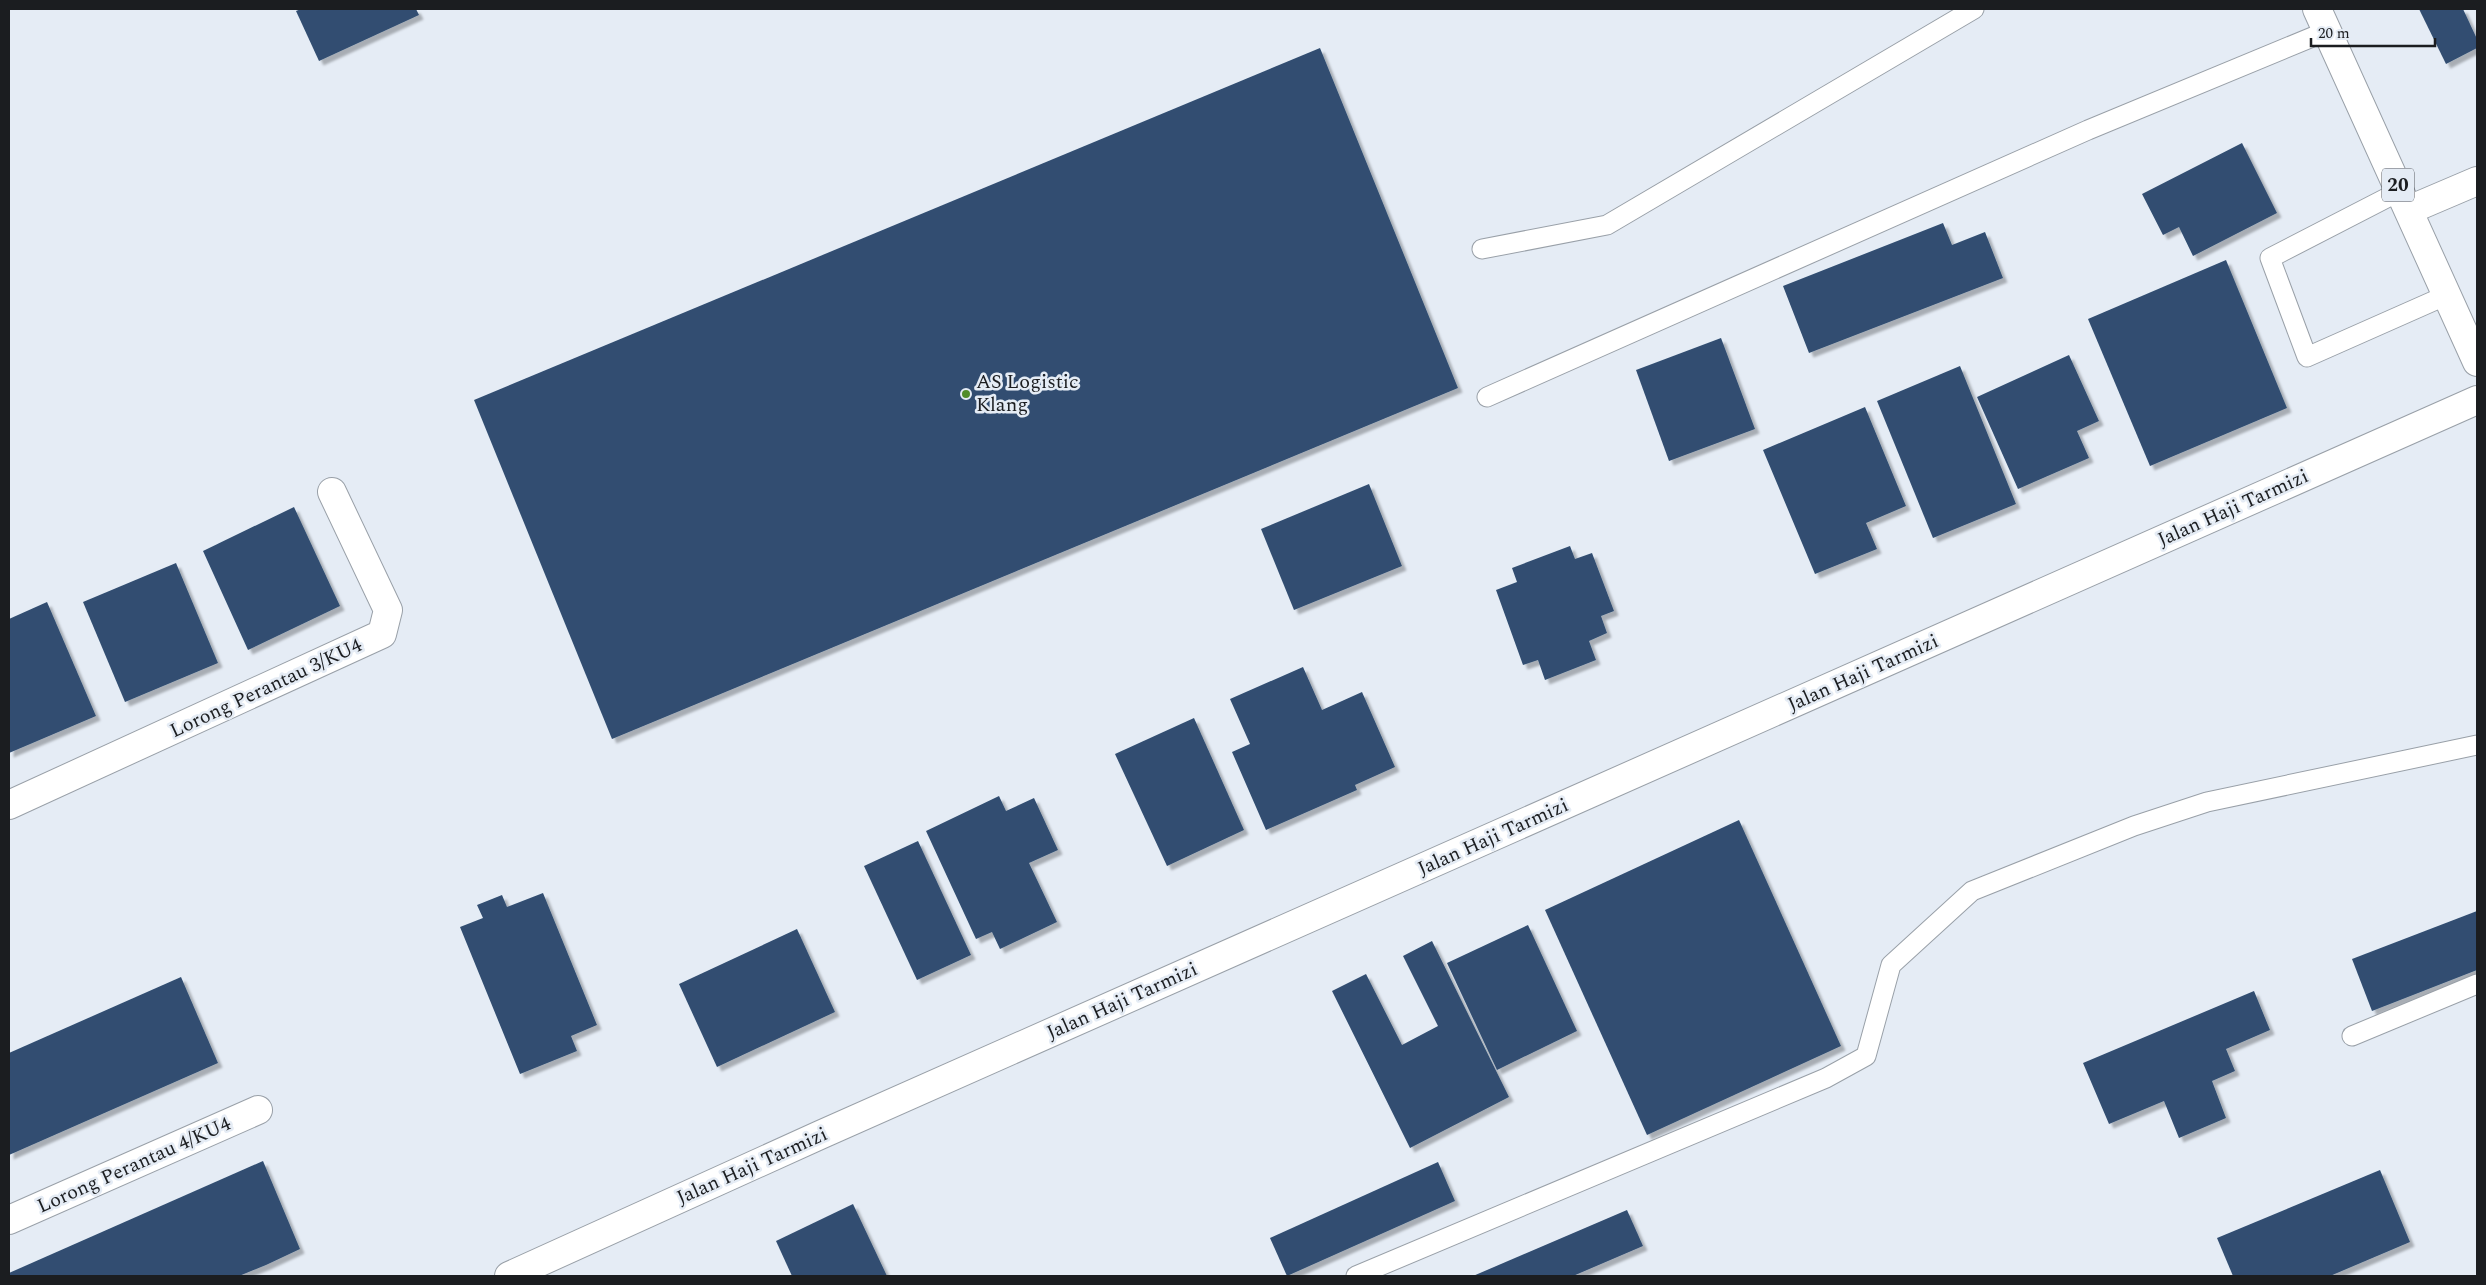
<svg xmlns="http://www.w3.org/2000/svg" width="2486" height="1285" font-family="Spectral,serif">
<defs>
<filter id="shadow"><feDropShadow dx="4.5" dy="4.5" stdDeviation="1" flood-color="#0004"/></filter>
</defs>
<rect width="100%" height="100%" fill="#e5ecf5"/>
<g fill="#314e71" filter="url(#shadow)">
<polygon points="301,9 416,9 419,15 319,61 296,11"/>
<polygon points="2419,9 2463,9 2477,39 2477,48 2446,64"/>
<polygon points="1320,48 1458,388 612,739 474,400"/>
<polygon points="2242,143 2277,213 2193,256 2179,227 2163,235 2142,194"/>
<polygon points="1943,223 1952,245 1985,232 2003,278 1809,353 1783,286"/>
<polygon points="2226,260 2287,408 2150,466 2088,319"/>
<polygon points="1721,338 1755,429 1669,461 1636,370"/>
<polygon points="2069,355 2099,421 2077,431 2089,458 2018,489 1977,397"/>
<polygon points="1960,366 2016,504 1933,538 1877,401"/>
<polygon points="1865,407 1906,506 1866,523 1877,549 1815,574 1763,450"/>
<polygon points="1369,484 1402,566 1294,610 1261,529"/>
<polygon points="294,507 340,606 248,650 203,551"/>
<polygon points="1570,546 1575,559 1592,553 1614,611 1601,616 1607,633 1589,641 1596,660 1545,680 1538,660 1523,665 1496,590 1517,582 1512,568"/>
<polygon points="176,563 218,663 125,702 83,602"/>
<polygon points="47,602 96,716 9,753 9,619"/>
<polygon points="1303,667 1322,710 1362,692 1395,767 1355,785 1357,790 1266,830 1232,752 1250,744 1230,699"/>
<polygon points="1194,718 1244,830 1167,866 1115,754"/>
<polygon points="999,796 1006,811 1034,798 1058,850 1029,863 1057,922 1000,949 992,932 976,939 926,831"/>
<polygon points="1739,820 1841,1046 1647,1135 1545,910"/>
<polygon points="918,841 971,955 917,980 864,866"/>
<polygon points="543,893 597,1025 571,1036 577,1051 520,1074 460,927 483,918 477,905 502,895 507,907"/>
<polygon points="2477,911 2477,970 2372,1011 2352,959"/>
<polygon points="1528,925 1577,1031 1497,1070 1447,963"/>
<polygon points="797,929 835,1012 717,1067 679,984"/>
<polygon points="1432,941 1509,1097 1410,1148 1332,991 1366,974 1402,1045 1438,1026 1403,956"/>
<polygon points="181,977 218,1063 9,1155 9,1053"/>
<polygon points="2254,991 2270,1030 2226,1049 2235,1071 2212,1081 2226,1118 2179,1138 2164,1101 2109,1124 2083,1063"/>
<polygon points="263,1161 300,1249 266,1265 239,1276 9,1276 9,1273"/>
<polygon points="1438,1162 1455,1201 1287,1276 1270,1238"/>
<polygon points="2380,1170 2410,1242 2330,1276 2233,1276 2217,1238"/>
<polygon points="853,1204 887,1276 792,1276 776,1241"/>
<polygon points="1627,1210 1643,1246 1573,1276 1473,1276"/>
</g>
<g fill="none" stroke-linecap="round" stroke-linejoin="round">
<g stroke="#99a0a8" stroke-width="21">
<g id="lane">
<polyline points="2400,191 2270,258 2307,357 2447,295"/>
<polyline points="1482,249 1607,225 1974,9"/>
<polyline points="1487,397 2088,130 2327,31"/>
<polyline points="2352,1036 2477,984"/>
<polyline points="1356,1276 1826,1078 1866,1056 1891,965 1972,891 2134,826 2207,802 2477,745"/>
</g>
</g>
<g stroke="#99a0a8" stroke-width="30">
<g id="street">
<polyline points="2409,210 2477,181"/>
<polyline points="9,805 382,634 388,610 332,492"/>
<polyline points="9,1220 258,1110"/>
<polyline points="509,1276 820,1135 2477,400"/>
</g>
</g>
<g stroke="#99a0a8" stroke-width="30">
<polyline id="highway" points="2317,9 2477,362"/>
</g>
<use href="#lane" stroke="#fff" stroke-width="19"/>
<use href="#street" stroke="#fff" stroke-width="28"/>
<use href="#highway" stroke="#fff" stroke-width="28"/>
</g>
<circle fill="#518c29" stroke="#e5ecf5" stroke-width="2" cx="966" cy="394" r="5"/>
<g text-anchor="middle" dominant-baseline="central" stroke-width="5" stroke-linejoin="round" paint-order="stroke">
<rect fill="#e5ecf5" stroke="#585b60" stroke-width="1" x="2382" y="168.5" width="32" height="33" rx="4"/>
<g font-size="19" font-weight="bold" fill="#1b1d20">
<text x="2398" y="185">20</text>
</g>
<g font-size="20" fill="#1b1d20" stroke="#e5ecf5" text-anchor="start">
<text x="976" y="382">AS Logistic<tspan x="976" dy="23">Klang</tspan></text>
</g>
<g font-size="20" fill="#1b1d20" stroke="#e5ecf5">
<text transform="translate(2233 508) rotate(-24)">Jalan Haji Tarmizi</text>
<text transform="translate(1863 673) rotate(-24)">Jalan Haji Tarmizi</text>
<text transform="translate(266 688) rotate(-25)">Lorong Perantau 3/KU4</text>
<text transform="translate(1493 837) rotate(-24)">Jalan Haji Tarmizi</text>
<text transform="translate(1122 1001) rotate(-24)">Jalan Haji Tarmizi</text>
<text transform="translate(134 1165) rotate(-24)">Lorong Perantau 4/KU4</text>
<text transform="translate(752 1166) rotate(-24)">Jalan Haji Tarmizi</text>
</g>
</g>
<rect width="2486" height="1285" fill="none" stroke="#1b1d20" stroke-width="20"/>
<path d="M2311 38v8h124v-8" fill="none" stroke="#1b1d20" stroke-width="2.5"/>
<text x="2318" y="38" font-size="15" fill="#1b1d20" stroke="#e5ecf5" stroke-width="4" paint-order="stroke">20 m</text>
</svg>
